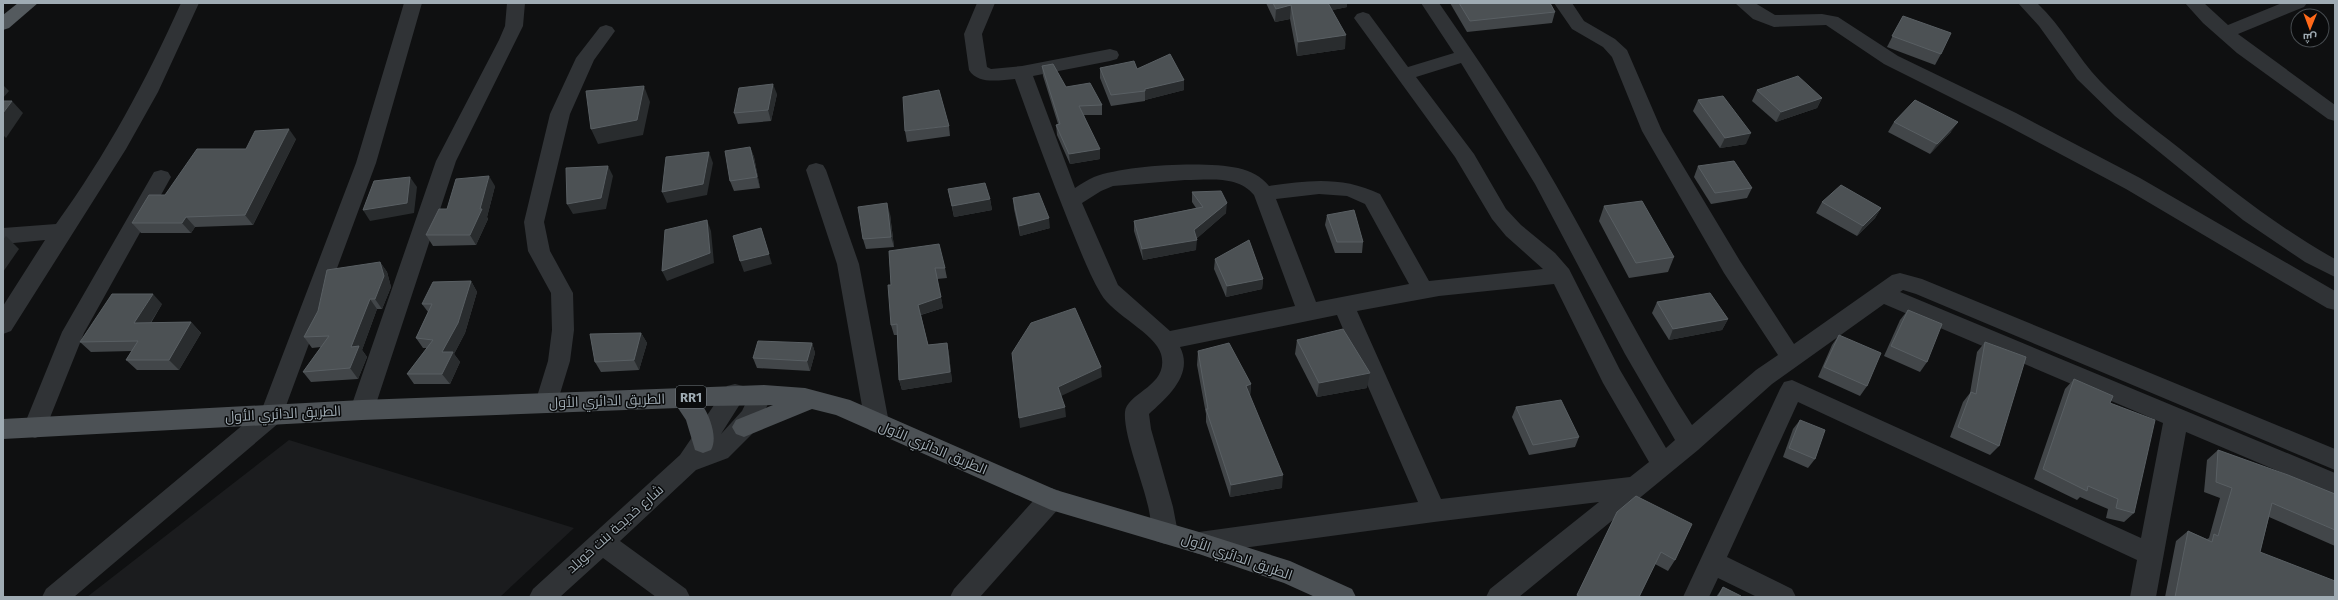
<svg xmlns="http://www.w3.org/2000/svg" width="2338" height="600" font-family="'Fira Sans',Cairo,sans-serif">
<rect width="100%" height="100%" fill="#0f1011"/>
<polygon fill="#1b1c1e" points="289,440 574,528 500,597 87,597"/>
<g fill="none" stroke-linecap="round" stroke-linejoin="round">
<g fill="#303336" fill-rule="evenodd">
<path d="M181 3H199L158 92 126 149 11 331 3 334V306L45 240 3 244V228L56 224C106 155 146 81 181 3Z"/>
<polygon points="404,3 422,3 376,163 280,422 74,597 42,597 46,589 262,409 356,163"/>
<polygon points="507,3 525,3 523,26 456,161 374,410 370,417 362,420 354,417 350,410 436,161 499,40 505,26"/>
<path d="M977 3H995L982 34 987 67 991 69 1022 66 1110 49 1117 51 1119 55 1117 59 1110 61 1033 76 1075 188C1081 184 1087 180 1094 177 1126 165 1204 161 1238 168 1251 171 1261 176 1269 186 1308 180 1343 176 1380 194L1429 281 1543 269 1506 236 1492 219 1455 157 1354 18 1357 14 1363 12 1369 14 1408 67 1454 53 1421 3H1439C1480 62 1520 122 1556 185 1602 265 1642 348 1692 425L1756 370 1778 355 1724 273 1642 131 1612 57 1603 47 1572 29 1554 3H1572L1584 21 1615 39 1627 50 1662 131 1740 261 1794 344 1892 275 1900 273 1922 279 2335 449V470L1916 294 1903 290 1900 292 2335 473V495L2186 432 2156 597H2130L2137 560 1798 402 1727 557 1792 589 1796 597H1757L1718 578 1709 597H1683L1780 389 1784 382 1792 380 2141 538 2163 423 1884 304 1772 384 1698 450 1519 597H1486L1490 589 1599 502 1434 522 1199 554 1190 551 1186 543 1190 535 1199 532 1418 502 1337 315 1180 347C1194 374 1168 397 1149 414L1151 429 1173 507 1178 533 1174 541 1165 544 1156 541C1151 530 1151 518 1148 506 1143 482 1123 434 1125 412 1127 392 1170 386 1161 354 1155 333 1113 315 1101 294 1088 272 1079 247 1069 223 1050 175 1032 127 1015 79 1000 80 978 85 969 70L964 34ZM1461 63 1535 184 1625 354 1675 440 1666 448 1620 370 1569 269 1555 253 1521 225 1506 209 1474 154 1416 77ZM1185 180C1209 180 1238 175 1254 195L1295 306 1170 331 1118 285 1082 203 1101 191 1113 186ZM1319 194 1347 196 1365 204 1409 284 1316 302 1276 199ZM1554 284 1603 383 1649 462 1630 477 1441 499 1357 311 1439 296Z"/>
<polygon points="1735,3 1755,3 1775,15 1822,14 1838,17 1898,56 2016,113 2140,178 2335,291 2335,310 2327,308 2126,189 2002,123 1884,64 1826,25 1774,27 1753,19"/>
<path d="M2018 3H2037C2062 26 2077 57 2100 81 2124 106 2152 127 2179 148 2229 188 2279 228 2335 259V277L2305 262 2243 220 2115 116 2077 79 2039 26Z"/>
<polygon points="2185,3 2204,3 2228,25 2282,3 2307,3 2304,7 2238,34 2335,105 2335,121 2328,119 2237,53 2203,23"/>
<polygon points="606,25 612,27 615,31 594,60 570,114 544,222 550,251 573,293 574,330 570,361 555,410 547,413 539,410 535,403 548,361 552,330 551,293 528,251 524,222 550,114 576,58 600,27"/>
<polygon points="816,163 823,165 826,170 859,264 889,423 885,430 877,433 869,430 865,423 837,264 806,170 809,165"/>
<polygon points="161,170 168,172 171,177 84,333 43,435 35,438 27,435 23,428 62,332 154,172"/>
<polygon points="735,384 743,386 747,393 721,434 742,411 753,388 761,386 769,388 773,395 752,434 728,458 696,470 620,541 686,589 690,597 656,597 603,558 560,597 529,597 533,589 680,455 727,386"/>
<polygon points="1051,488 1060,491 1063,499 1060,507 980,597 950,597 954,589 1042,491"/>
</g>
<path fill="#4c5155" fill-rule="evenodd" d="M764 385 805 388 850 400 1056 490 1199 532 1290 561 1352 589 1356 597H1315L1284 583 1199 554 1051 510 836 415 812 409 744 437 736 434 732 427 736 420 773 405 703 406C710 417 718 438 711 450L703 453 695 450 686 420 678 408 362 420 3 439V419L362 400Z"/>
<polygon fill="#545a5e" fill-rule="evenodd" points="18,3 38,3 9,28 3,30 3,15"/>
</g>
<g fill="#424649">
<polygon points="1266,3 1347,3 1347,7 1332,10 1345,49 1297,56 1290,19 1275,22"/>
<polygon points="1450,3 1550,3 1555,12 1552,23 1467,32"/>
<polygon points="1903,16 1941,54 1935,65 1887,47"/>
<polygon points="1042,66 1066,87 1102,105 1102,115 1084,115 1100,159 1070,164 1057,135 1056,125 1058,124 1043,76"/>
<polygon points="1100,68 1137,69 1184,90 1145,100 1145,101 1111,106 1100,78"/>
<polygon points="1757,90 1822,98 1817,108 1776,122 1752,101"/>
<polygon points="777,94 771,121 738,124 734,113"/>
<polygon points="1698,100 1746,144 1720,148 1693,111"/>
<polygon points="1894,122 1951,132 1930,154 1888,132"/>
<polygon points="949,126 950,136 907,142 905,131"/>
<polygon points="296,139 253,225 195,227 191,233 141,233 132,223 165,195 246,149"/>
<polygon points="750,147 754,157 760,188 734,191 730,181"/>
<polygon points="1698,166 1752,188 1747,198 1711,204 1694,177"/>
<polygon points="495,186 487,217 488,219 476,245 433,246 426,235 447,209"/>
<polygon points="948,189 990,199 992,210 954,217"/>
<polygon points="1192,192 1226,213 1196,239 1196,250 1143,260 1134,231 1134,221 1196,208 1192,202"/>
<polygon points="1013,198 1050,228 1020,236 1014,209"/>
<polygon points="1822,202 1881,208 1875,218 1857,236 1816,213"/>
<polygon points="1604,206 1674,257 1668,272 1629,278 1599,221"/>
<polygon points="890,214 894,247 866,249 863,239"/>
<polygon points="1327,215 1363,242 1362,253 1335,253 1325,225"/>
<polygon points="889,251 945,268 947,278 937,279 943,308 921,315 928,345 947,343 949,354 952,382 902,390 899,380 897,335 894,335 891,325 891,285"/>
<polygon points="1215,259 1263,279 1262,289 1226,297 1214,269"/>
<polygon points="380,262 387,272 391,287 382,309 377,309 362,350 367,357 358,379 311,382 303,372 321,347 312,348 304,337"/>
<polygon points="471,281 477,292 465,333 454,354 460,362 450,384 414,384 407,374 427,348 423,348 416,338 428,312 422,304"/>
<polygon points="1657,302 1728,319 1722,330 1669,340 1652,313"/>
<polygon points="162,304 151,323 191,322 201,333 179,370 137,370 126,360 132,351 91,352 80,342"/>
<polygon points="1908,310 1927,362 1920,372 1884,356 1900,320"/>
<polygon points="641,333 647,343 639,370 601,372 595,362"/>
<polygon points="1839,335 1867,386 1860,396 1818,377 1832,345"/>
<polygon points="1297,340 1367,388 1317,397 1295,354"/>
<polygon points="1985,342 1999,446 1990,455 1950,437 1963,402 1970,393 1977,352"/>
<polygon points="812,343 815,353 810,371 757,368 753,358"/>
<polygon points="1198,351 1251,384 1250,396 1282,488 1230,497 1206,422 1206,414 1197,365"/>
<polygon points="2074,379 2110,403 2134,513 2124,522 2106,518 2108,509 2080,497 2077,500 2034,479 2065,389"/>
<polygon points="1516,407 1579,437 1575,447 1529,455 1512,417"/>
<polygon points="1800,420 1815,459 1808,468 1783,457 1793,429"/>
<polygon points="2218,450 2335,494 2335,546 2269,517 2260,552 2335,597 2165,597 2176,541 2188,531 2207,539 2209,538 2220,498 2204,492 2207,460"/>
<polygon points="1617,512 1675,560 1668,571 1655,564 1639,597 1576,597"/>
<polygon points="1723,587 1741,597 1716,597"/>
</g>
<g fill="#292c2e">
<polygon points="1325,3 1347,3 1347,7 1324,12"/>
<polygon points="1291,5 1290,19 1275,22 1276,9"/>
<polygon points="1346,35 1345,49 1297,56 1298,42"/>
<polygon points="1184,80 1184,90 1145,100 1145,89"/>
<polygon points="773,84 777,94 771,121 768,110"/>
<polygon points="3,85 9,91 3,98"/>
<polygon points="644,86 650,102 643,135 598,144 591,129"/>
<polygon points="1822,98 1817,108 1776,122 1781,112"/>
<polygon points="12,101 23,113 6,138 3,135 3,113"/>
<polygon points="1958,122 1951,132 1930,154 1937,144"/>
<polygon points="289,129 296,139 253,225 245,215"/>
<polygon points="1751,133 1746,144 1720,148 1725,138"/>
<polygon points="750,147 754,157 760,188 757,177"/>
<polygon points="1100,149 1100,159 1070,164 1069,154"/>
<polygon points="709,152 713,163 707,195 667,203 662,192"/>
<polygon points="608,166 613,176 606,209 573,214 567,204"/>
<polygon points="489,176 495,186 487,217 488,219 476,245 470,235 480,209"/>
<polygon points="410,177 417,187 414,213 370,221 363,210"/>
<polygon points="990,199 992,210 954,217 952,206"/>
<polygon points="887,203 890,214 894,247 891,237"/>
<polygon points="1227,203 1226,213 1195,240 1197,240 1196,250 1143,260 1142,249 1194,230"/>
<polygon points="1881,208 1875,218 1857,236 1863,226"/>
<polygon points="186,217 195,227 191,233 182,223"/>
<polygon points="1049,218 1050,228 1020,236 1019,226"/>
<polygon points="707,220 711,231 714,263 667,281 662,271"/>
<polygon points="761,228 772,264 744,272 740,261"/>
<polygon points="6,236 19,249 3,272 3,240"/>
<polygon points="380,262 387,272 391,287 382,309 375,299"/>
<polygon points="1263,279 1262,289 1226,297 1227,286"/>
<polygon points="471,281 477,292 465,333 454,354 460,362 450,384 442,374 442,352"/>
<polygon points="153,294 162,304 144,333 134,323"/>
<polygon points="941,297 943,308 920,315 918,305"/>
<polygon points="370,299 377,309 362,350 367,357 358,379 350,368 351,347"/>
<polygon points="1728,319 1722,330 1669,340 1673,329"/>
<polygon points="191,322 201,333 179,370 169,360"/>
<polygon points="641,333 647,343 639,370 634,360"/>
<polygon points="812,343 815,353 810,371 807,361"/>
<polygon points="947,343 949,354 952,382 902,390 899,380"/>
<polygon points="1101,367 1102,377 1059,397 1058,387"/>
<polygon points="1370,373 1367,388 1317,397 1319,383"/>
<polygon points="1251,384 1250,397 1246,386"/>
<polygon points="1065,407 1066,417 1020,428 1019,418"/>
<polygon points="1283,475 1282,488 1230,497 1231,485"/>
</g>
<g fill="#4c5154" stroke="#595f63">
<polygon points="1273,3 1328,3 1346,35 1298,42 1291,5 1276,9"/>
<polygon points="1459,3 1550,3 1555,12 1470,21"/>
<polygon points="1903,16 1951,33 1941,54 1892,36"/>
<polygon points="1170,54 1184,80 1145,89 1145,91 1111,95 1100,68 1134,61 1137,69"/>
<polygon points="1053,64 1066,87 1090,83 1102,105 1079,106 1100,149 1069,154 1056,125 1060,124 1042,66"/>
<polygon points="1798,76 1822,98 1781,112 1757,90"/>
<polygon points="773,84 768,110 734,113 739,88"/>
<polygon points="644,86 637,120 591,129 586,91"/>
<polygon points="939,90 949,126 905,131 903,97"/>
<polygon points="1723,96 1751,133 1725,138 1698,100"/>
<polygon points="1915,100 1958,122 1937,144 1894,122"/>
<polygon points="3,101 12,101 3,113"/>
<polygon points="289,129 245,215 186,217 182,223 132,223 149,195 165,195 197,149 246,149 255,131"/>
<polygon points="750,147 757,177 730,181 725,151"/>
<polygon points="709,152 703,184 662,192 666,157"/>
<polygon points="1734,161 1752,188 1715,193 1698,166"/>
<polygon points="608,166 601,198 567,204 566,168"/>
<polygon points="489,176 480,209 482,209 470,235 426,235 439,209 447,209 456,179"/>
<polygon points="410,177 407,203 363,210 374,181"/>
<polygon points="985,183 990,199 952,206 948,189"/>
<polygon points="1841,185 1881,208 1863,226 1822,202"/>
<polygon points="1221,191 1227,203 1194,230 1197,240 1142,249 1134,221 1203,207 1192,192"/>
<polygon points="1039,193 1049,218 1019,226 1013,198"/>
<polygon points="1642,201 1674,257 1636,263 1604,206"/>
<polygon points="887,203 891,237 863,239 858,207"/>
<polygon points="1354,210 1363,242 1337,242 1327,215"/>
<polygon points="707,220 710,253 662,271 665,230"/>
<polygon points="761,228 769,254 740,261 733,236"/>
<polygon points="1249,240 1263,279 1227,286 1215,259"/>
<polygon points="939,244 945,268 935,268 941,297 918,305 928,345 947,343 950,372 899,380 897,324 891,325 888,285 891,285 889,251"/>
<polygon points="380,262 384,276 375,299 370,299 351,347 359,346 350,368 303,372 329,336 304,337 318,311 327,270"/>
<polygon points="471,281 458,323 442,352 453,352 442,374 407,374 433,340 416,338 432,304 422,304 433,282"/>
<polygon points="1710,293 1728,319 1673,329 1657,302"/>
<polygon points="112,294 153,294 134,323 191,322 169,360 126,360 138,341 80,342"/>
<polygon points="1075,308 1101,367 1058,387 1065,407 1019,418 1012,353 1031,323"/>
<polygon points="1908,310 1942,324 1927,362 1891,346"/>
<polygon points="1343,329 1370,373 1319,383 1297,340"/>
<polygon points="641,333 634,360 595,362 590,334"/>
<polygon points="1839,335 1881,353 1867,386 1824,367"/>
<polygon points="758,341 812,343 807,361 753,358"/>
<polygon points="1985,342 2026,357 1999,446 1958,427 1971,392 1976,394"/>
<polygon points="1229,343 1251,384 1246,386 1283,475 1231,485 1206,409 1208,409 1198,351"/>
<polygon points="2074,379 2113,396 2110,403 2155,420 2134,513 2116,508 2118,499 2088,486 2087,491 2043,469"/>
<polygon points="1561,400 1579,437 1533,445 1516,407"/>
<polygon points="1800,420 1825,430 1815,459 1789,448"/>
<polygon points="2218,450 2288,475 2335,494 2335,530 2272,503 2260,552 2335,581 2335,597 2175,597 2188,531 2212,542 2214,534 2218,536 2232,488 2216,482"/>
<polygon points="1636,496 1692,524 1675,560 1661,552 1639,597 1581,597 1577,595 1617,512"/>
<polygon points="1723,587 1741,596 1741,597 1718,597"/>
</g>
<g text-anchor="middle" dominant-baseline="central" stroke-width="3" stroke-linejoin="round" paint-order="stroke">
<rect fill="#0a0b0c" stroke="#727b81" stroke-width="1" x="676" y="386" width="30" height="22" rx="3"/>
<g font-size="13" font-weight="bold" fill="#9fabb3">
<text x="691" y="397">RR1</text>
</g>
<g font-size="14" fill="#9fabb3" stroke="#0a0b0c">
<text transform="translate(607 401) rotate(-2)">الطريق الدائري الأول</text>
<text transform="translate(283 414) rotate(-3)">الطريق الدائري الأول</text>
<text transform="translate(933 448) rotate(23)">الطريق الدائري الأول</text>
<text transform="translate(615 529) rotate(-42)">شارع خديجة بنت خويلد</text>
<text transform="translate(1237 557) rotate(19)">الطريق الدائري الأول</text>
</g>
</g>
<rect width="2338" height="600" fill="none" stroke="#9fabb3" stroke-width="8"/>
<g transform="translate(2310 28) rotate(181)"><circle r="19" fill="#0a0b0c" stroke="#464b4f"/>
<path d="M0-3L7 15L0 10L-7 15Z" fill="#ff6919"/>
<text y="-6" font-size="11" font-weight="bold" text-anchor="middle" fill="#9fabb3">ش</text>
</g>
</svg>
